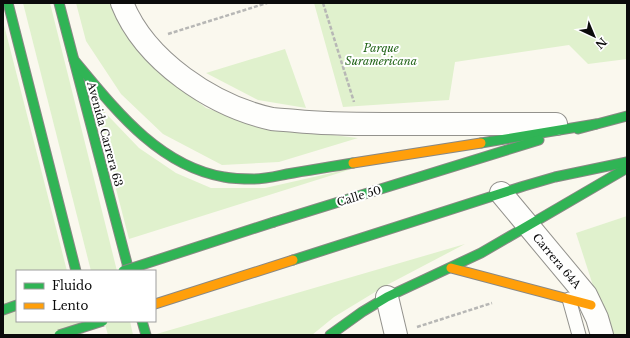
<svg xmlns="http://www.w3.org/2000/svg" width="630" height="338" font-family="'Libre Baskerville',serif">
<rect width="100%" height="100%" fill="#faf8ee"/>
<g fill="#e0f1cd">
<polygon points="23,3 50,3 117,271 91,271"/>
<polygon points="76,3 112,3 164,75 206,108 264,127 358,138 279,162 222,165 163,134 121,94 86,41"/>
<polygon points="314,3 627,3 627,59 588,64 569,45 455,62 449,100 343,107"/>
<polygon points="3,21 67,271 17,271 17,321 80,321 84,335 3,335"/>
<polygon points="285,49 306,108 258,100 206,73"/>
<polygon points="93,100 139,148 176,173 211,188 265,188 358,167 129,239"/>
<polygon points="627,216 627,335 609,335 576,233"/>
<polygon points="465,244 385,286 334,317 312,335 153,335"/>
<polygon points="104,321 130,321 133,335 108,335"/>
</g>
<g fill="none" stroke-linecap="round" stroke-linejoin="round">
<g stroke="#93928d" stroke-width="15">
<polyline id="lane" points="569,299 579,335"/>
</g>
<g stroke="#93928d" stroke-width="24">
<g id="street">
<path d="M122 3C145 61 213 106 272 119 280 120 288 120 296 121 325 124 355 124 384 124 441 124 499 124 556 124"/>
<polyline points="501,193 586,295 597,318 602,335"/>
<polyline points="387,297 396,335"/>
</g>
</g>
<g stroke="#898884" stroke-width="11">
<g id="fast">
<polyline points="8,3 76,271"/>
<polyline points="59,3 129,271"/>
<path d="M74 60C114 108 158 166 224 177 234 179 244 179 254 179 265 179 277 176 287 174 309 170 331 167 353 163"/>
<polyline points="578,129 627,116"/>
<polyline points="481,143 596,124"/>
<polyline points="274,222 539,140"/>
<polyline points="293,260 524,186 555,177 627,162"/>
<polyline points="3,310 17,305"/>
<polyline points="142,321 146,335"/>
<polyline points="330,335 362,312 387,297 481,253 627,168"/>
</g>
</g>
<g stroke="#898884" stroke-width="11">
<g id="slow">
<polyline points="353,163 481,143"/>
<polyline points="451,268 591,305"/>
<polyline points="155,304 293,260"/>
</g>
</g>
<g stroke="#b7b7b5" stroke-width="2.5" stroke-dasharray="4 2" stroke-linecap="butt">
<polyline points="323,3 354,102"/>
<polyline points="168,34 267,3"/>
<polyline points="417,327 492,303"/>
</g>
<use href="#lane" stroke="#fefefc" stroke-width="13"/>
<use href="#street" stroke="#fefefc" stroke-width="22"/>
<use href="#fast" stroke="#30b455" stroke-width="9"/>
<use href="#slow" stroke="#ff9f0a" stroke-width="9"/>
<g stroke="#898884" stroke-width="11" stroke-linecap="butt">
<g id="fast-bridge">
<polyline points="123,271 274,222"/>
<polyline points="59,335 103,321"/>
</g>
</g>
<use href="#fast-bridge" stroke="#30b455" stroke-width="9"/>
</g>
<g text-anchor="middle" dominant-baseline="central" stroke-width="4" stroke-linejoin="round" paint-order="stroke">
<g font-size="11" font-style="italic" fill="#236519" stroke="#fff">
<text x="381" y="48">Parque<tspan x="381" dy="13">Suramericana</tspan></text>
</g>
<g font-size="11" fill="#0b0b0b" stroke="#fff">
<text transform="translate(105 134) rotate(75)">Avenida Carrera 63</text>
<text transform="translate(359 196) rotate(-17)">Calle 50</text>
<text transform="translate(557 261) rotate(50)">Carrera 64A</text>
</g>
</g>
<rect width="630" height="338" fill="none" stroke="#0b0b0b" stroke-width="8"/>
<rect x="16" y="270" width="140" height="52" fill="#ffffff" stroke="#9d9d9d"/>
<rect x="24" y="283" width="20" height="6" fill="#30b455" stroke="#9d9d9d"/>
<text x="52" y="290" font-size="12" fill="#0b0b0b">Fluido</text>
<rect x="24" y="303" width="20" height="6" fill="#ff9f0a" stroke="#9d9d9d"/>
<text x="52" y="310" font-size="12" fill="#0b0b0b">Lento</text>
<g transform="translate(594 36) rotate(136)" stroke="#ffffff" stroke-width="3" paint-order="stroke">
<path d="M0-3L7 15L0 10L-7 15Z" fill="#0b0b0b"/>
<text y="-6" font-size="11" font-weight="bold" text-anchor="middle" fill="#0b0b0b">N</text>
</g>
</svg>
